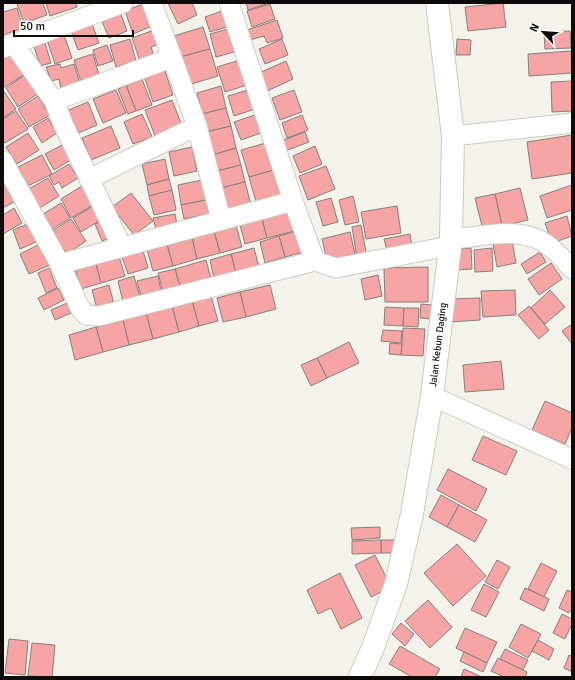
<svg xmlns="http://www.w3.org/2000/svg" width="575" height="680" font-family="Signika,sans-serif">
<rect width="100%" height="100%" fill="#f4f3eb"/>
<g fill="#f6a4a4" stroke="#877f7e">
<polygon points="20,3 43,3 47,15 24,23 17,4"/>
<polygon points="46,3 76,3 77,7 50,16"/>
<polygon points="168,3 192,3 197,15 178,24"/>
<polygon points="246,3 269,3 248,10"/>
<polygon points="503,3 506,27 468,31 465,7"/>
<polygon points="143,4 152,26 133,34 125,11"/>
<polygon points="270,4 275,19 252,27 247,11"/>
<polygon points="17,8 23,28 3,35 3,12"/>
<polygon points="222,11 227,27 210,32 205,17"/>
<polygon points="120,12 127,31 109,38 101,19"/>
<polygon points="277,20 283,38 267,43 264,36 250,40 247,30"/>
<polygon points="92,24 99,43 78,50 71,31"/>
<polygon points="203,27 210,49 180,57 174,36"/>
<polygon points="228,29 234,52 216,57 210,34"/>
<polygon points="154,30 159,44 151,47 155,59 141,64 132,38"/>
<polygon points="570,31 571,48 545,49 544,32"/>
<polygon points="64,35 72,58 55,64 47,40"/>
<polygon points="130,39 136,61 116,67 110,45"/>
<polygon points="282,39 288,55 265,64 259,49"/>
<polygon points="457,39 471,40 470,55 456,55"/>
<polygon points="45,43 51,63 40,66 34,46"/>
<polygon points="107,45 113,61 98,66 93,50"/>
<polygon points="210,49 218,76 188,85 180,57"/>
<polygon points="10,51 25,74 3,88 3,55"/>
<polygon points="571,51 572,73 529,76 528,54"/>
<polygon points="93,54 101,82 83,88 74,60"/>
<polygon points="240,60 247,85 225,92 217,67"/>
<polygon points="286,61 293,79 267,91 259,73"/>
<polygon points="60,64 61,68 74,64 80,84 61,89 59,79 51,81 46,67"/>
<polygon points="164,68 173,95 153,102 144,76"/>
<polygon points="26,74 39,93 18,107 6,88"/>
<polygon points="142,79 152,105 136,111 126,85"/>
<polygon points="572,81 572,111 552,112 551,82"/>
<polygon points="126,85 136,111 128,114 118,89"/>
<polygon points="221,86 226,108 202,114 197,93"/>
<polygon points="251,89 258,108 234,116 228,96"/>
<polygon points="3,90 16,109 3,118"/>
<polygon points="116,90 126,113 103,123 93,99"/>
<polygon points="294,90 302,112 280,120 272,98"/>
<polygon points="38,96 50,115 29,127 18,109"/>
<polygon points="172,100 182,126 155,136 145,110"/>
<polygon points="88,102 97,125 74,135 64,112"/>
<polygon points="226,108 231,126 206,132 202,114"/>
<polygon points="16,111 28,129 5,143 3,140 3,119"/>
<polygon points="142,114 152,137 133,144 124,122"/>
<polygon points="255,115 261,133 241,140 234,122"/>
<polygon points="302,115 308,130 287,138 282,123"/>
<polygon points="48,118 57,133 42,143 33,127"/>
<polygon points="111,126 120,148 91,160 82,138"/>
<polygon points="231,126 236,148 212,155 206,132"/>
<polygon points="305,132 309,142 285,151 281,141"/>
<polygon points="28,133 39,150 17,164 6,147"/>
<polygon points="572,135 572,173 532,179 527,142"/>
<polygon points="266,143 274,170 249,177 241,150"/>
<polygon points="62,145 71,160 54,170 45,154"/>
<polygon points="315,146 322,164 300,173 293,156"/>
<polygon points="192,147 197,171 174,176 169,152"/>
<polygon points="236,148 241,165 217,171 212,155"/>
<polygon points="42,155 52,174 28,186 18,167"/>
<polygon points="165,159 169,179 147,185 142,164"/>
<polygon points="69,164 78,178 62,188 59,182 54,185 49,176"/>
<polygon points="241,165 245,182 221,188 217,171"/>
<polygon points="326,166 335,189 308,200 299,176"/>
<polygon points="274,170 281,195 256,202 249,177"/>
<polygon points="48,178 59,196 38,209 27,190"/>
<polygon points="169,179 172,190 149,196 147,185"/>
<polygon points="202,180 206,200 181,205 178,185"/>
<polygon points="3,181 14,202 3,208"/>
<polygon points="245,182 251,205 227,211 221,188"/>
<polygon points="572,185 572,210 547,218 540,196"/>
<polygon points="82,186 93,205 71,218 61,199"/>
<polygon points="520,188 528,220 502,226 495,194"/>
<polygon points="172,190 176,210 154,215 149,196"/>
<polygon points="131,193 153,221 134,235 112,207"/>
<polygon points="495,194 502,226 483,230 475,198"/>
<polygon points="353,196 359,222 345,225 339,200"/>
<polygon points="331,198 338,222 323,226 316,202"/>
<polygon points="206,200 209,214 184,219 181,205"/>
<polygon points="61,203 70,218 49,231 40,216"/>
<polygon points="95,205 102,219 81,232 73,218"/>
<polygon points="397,206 401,233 366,239 361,212"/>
<polygon points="14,208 22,223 3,234 3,215"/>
<polygon points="288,208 294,231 267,238 261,216"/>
<polygon points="175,214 177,225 156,229 153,218"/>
<polygon points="261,216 267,238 245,244 239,221"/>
<polygon points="567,216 572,236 552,243 545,223"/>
<polygon points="71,219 86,241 67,254 52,231"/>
<polygon points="107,219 114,236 102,241 95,224"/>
<polygon points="235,222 242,247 220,253 213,228"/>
<polygon points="30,223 38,241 20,249 13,230"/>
<polygon points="361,225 367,257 357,258 352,227"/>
<polygon points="213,228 220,253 197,259 191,234"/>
<polygon points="297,231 303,252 285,257 279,236"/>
<polygon points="350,232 355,254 327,261 322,239"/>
<polygon points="191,234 197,259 173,266 166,241"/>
<polygon points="410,234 412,247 387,251 384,239"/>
<polygon points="279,236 285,257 265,263 260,242"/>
<polygon points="166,241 173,266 153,271 146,246"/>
<polygon points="512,241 516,263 497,267 493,244"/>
<polygon points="40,244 50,265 29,274 20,254"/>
<polygon points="142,247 148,268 128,274 121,254"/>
<polygon points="254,248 260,271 237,277 231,254"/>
<polygon points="471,248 472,269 457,270 456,249"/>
<polygon points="492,248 493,271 475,272 474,250"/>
<polygon points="117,250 125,276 101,283 94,257"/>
<polygon points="540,252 546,262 527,274 521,264"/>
<polygon points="231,254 237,277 215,283 210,260"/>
<polygon points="94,257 101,283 81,289 73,263"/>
<polygon points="206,260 212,282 181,290 175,269"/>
<polygon points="551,263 562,279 539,295 528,279"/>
<polygon points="428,267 428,302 385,302 384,268"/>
<polygon points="49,268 57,288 46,293 38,273"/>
<polygon points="175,269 181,290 164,295 158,273"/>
<polygon points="378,275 382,296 365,300 361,279"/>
<polygon points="134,276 140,297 123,302 118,281"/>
<polygon points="158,276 162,295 142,300 137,281"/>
<polygon points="109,285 114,304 97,309 92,290"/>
<polygon points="270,285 276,309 246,317 240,292"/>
<polygon points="58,288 64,300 44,310 38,298"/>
<polygon points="515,290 516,315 483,317 481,291"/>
<polygon points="550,290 565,307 545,324 531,308"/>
<polygon points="240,292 246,317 223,322 217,298"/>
<polygon points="211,296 218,321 199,326 192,301"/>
<polygon points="480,298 480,320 450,322 449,299"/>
<polygon points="192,301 199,326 179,332 172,306"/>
<polygon points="67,303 71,313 55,320 51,310"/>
<polygon points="421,304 432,305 431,319 420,318"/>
<polygon points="172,306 179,332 153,339 146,313"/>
<polygon points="529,306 549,330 539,339 518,315"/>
<polygon points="385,307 404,308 403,326 384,325"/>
<polygon points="404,308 419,308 418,327 403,326"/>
<polygon points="146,313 153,339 129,345 123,320"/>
<polygon points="123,320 129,345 103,352 96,327"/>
<polygon points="572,324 572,344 562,331"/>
<polygon points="96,327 103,352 75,360 69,335"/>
<polygon points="403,328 425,329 423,356 401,355"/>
<polygon points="383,330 402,331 401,343 381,341"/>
<polygon points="349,342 359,363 327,378 317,358"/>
<polygon points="390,343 402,344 401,355 389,354"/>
<polygon points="317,358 327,378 311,386 301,365"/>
<polygon points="501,361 504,389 465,392 463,365"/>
<polygon points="545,401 572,413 572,428 565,444 532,430"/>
<polygon points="483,436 517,451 506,475 472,460"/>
<polygon points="448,469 487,489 476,511 437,490"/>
<polygon points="441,495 459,505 447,527 429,517"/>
<polygon points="459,505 487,520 475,542 447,527"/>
<polygon points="380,527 380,538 352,540 351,528"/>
<polygon points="381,540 397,540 398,553 381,553"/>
<polygon points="381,540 381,553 352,554 352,541"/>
<polygon points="457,544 486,576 453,606 424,573"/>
<polygon points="375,555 391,587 371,597 355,565"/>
<polygon points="497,560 510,567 498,589 485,582"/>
<polygon points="541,563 557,571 544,597 528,589"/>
<polygon points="340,573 362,618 341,629 331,608 318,614 307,590"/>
<polygon points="484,584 499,592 486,617 471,610"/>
<polygon points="525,588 549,599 544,611 520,599"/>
<polygon points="567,590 572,592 572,608 569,613 559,608"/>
<polygon points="428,600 452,627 430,648 405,621"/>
<polygon points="562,614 572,619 572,624 565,639 553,633"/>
<polygon points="401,623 414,634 405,646 392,634"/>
<polygon points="521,624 541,634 528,658 509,647"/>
<polygon points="465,628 497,642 487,663 456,648"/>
<polygon points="9,639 28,641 25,675 5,673"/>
<polygon points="538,640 554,649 549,660 532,651"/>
<polygon points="32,643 55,645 52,677 28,676"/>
<polygon points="400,646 440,669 435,677 412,677 389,664"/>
<polygon points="505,649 528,660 523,670 500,659"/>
<polygon points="464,652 487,663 483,672 460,661"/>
<polygon points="569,655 572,656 572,672 564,668"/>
<polygon points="498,658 527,672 525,677 504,677 491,671"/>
<polygon points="464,669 482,677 461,677"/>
</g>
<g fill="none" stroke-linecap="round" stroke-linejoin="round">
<g stroke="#cccbc3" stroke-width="21">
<g id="street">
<polyline points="152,3 197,126 221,220"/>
<polyline points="229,3 293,201 315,261"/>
<polyline points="13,43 54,101 64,126 122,247"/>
<polyline points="3,48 123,3"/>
<polyline points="54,101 171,58"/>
<polyline points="453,136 572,123"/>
<polyline points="3,161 60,264 80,308 86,315 99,316 315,261 336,268 449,246"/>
<polyline points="89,179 197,126"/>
<path d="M451 239C483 237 523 224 550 247 558 253 565 261 572 269"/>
<polyline points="60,264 293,201"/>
<polyline points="432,396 572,459"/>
</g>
</g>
<g stroke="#cccbc3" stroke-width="24">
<g id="secondary">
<path id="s1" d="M360 677 372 650 396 584 412 514 432 396 451 239 453 136 437 3"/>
</g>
</g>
<use href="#street" stroke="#fff" stroke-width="19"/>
<use href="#secondary" stroke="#fff" stroke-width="22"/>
</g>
<g text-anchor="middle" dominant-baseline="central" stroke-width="3" stroke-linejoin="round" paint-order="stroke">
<g font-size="10" fill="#0d0c0a" stroke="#fff">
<text stroke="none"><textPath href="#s1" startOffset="343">Jalan Kebun Daging</textPath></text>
</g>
</g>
<rect width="575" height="680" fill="none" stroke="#0d0c0a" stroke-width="8"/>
<g transform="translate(543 32) rotate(296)" stroke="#ffffff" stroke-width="3" paint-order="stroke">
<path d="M0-3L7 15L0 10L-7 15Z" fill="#0d0c0a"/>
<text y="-6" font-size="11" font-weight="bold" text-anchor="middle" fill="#0d0c0a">N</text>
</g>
<path d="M14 30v6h119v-6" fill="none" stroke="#0d0c0a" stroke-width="2"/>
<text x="20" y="30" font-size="12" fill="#0d0c0a" stroke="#ffffff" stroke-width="3" paint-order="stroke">50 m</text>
</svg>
